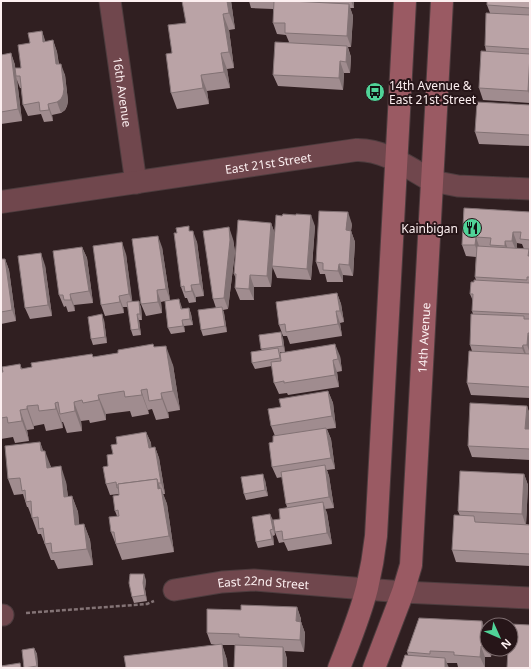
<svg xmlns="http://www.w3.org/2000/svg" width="531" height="669" font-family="'Noto Sans',sans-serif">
<rect width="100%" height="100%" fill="#301f21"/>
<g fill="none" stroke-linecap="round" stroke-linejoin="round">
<g stroke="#4d3c3e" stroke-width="23">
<g id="minor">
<path id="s1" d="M110 1 136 183"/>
<polyline points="432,181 458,186 530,189"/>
<path id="s2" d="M174 590 222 582 254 580 403 592 530 598"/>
<polyline points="1,615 3,615"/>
</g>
</g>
<g stroke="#4d3c3e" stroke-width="24">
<g id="tertiary">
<path id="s3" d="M1 202 356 150C384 149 409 168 432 181"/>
</g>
</g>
<g stroke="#4d3c3e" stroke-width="24">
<g id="secondary">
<path d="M339 668C349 642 360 616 367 588 371 571 374 554 376 536L405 1"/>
<path id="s4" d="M374 668 403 592 411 565 442 1"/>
</g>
</g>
<polyline stroke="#837375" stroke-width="2.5" stroke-dasharray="4 2" stroke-linecap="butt" points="26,613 147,604 154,601"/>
<use href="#minor" stroke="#70474d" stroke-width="21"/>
<use href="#tertiary" stroke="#70474d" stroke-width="22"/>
<use href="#secondary" stroke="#9a5a63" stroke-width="22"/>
</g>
<g fill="#a08c8f" fill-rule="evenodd">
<polygon points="231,1 235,29 229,30 234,68 227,69 230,88 207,91 209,104 177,109 171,93 172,53 186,23"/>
<polygon points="249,1 299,2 299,1 354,1 354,8 350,8 353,16 351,47 348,47 351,57 350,73 344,73 343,90 278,86 273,75 289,42 286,35 277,34 273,23 273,9 251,8"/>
<polygon points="530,1 530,103 483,100 479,88 486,51 485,46 490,13 487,5"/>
<polygon points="42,31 45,42 53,40 57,52 59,64 65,75 68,101 67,106 65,110 61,113 52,115 53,121 44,122 41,114 28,116 23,105 21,88 20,88 17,80 22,121 1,124 1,55 11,53 15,65 15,68 21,68 30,43"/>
<polygon points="530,105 530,146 479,144 475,132"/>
<path d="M464 208 530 212V398L471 395 467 383 472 351 470 345 473 314 472 311 473 301 470 294 474 282 476 280 475 277 476 257 466 256 462 245ZM517 243 522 244 524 249 517 248Z"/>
<polygon points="271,223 275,234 315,226 311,280 277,278 272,266 274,241 271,287 254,287 254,300 240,300 235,288 236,279 234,274"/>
<polygon points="352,224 351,231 355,242 353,276 343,275 343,282 327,282 325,274 320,274 316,262"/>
<polygon points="190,231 197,242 204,296 196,297 196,302 189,303 187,298 185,298 181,287"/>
<polygon points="233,239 235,252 228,309 223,310 224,313 227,332 203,336 201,330 216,308 213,299"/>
<polygon points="82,247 87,258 93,303 74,305 75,311 68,312 66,306 64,307 59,295"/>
<polygon points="162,247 170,300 181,305 182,309 189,308 191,314 193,325 184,326 185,332 171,334 168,328 165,301 161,302 162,313 146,316 141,304"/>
<polygon points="126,254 132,302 141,307 142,320 139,320 141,335 133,336 131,330 128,307 123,307 124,313 105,316 101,305"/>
<polygon points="1,259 5,259 9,270 16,321 1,324"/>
<polygon points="45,265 52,316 30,319 25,308"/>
<polygon points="337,293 341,304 344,322 340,323 342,336 290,344 287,336 283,336 279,325"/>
<polygon points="104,320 107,343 93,345 91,339"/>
<polygon points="283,338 285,352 280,352 280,353 340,356 342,371 337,372 339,387 288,395 287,393 279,394 274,383 272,366 255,369 252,363 262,350 261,349"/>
<polygon points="154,347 173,365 180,410 168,412 169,418 156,420 152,409 148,410 149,414 132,417 130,411 106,414 106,420 90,423 89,420 81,421 82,431 67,433 63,422 62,422 63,428 46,431 44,424 34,426 34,429 27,430 29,441 15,443 13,437 1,439 1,372 20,364 22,369 32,367 92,354 93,357"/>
<polygon points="328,391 333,403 336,428 327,429 331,439 335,469 327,470 329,476 334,508 325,509 327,513 332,544 288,551 284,542 279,543 275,532 280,519 287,507 286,504 282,477 277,478 272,467 275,436 271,426 281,407"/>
<polygon points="527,406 530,415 530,460 472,457 468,446"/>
<polygon points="146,432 151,443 151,447 155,447 159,458 165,494 163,494 167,504 174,552 122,560 111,532 117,516 115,511 119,495 119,494 110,495 106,484 108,466 117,444"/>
<polygon points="40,442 43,451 51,467 66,482 68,497 72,496 78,512 79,525 84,524 90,540 93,565 58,569 54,560 51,560 41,534 38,534 28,507 27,507 23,494 14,495 8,479"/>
<polygon points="524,474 528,485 526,524 530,525 530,566 456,562 452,550 460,516 458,511"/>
<polygon points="265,480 268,496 246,500 244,494"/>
<polygon points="273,520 275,535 273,536 274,545 258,548 256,542"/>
<polygon points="146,580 145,589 147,601 134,603 132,597"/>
<polygon points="297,607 301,619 301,622 305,633 304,652 285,651 287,659 235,645 222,645 227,660 217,645 211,644 207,633 241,610"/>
<polygon points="486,630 487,630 487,649 492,649 491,657 485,657 485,668 458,667 457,663 447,663 408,655 407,652"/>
<polygon points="34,648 37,654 38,668 24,668"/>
</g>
<g fill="#827274">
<polygon points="227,1 231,1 235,29 229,13"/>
<polygon points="351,1 354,1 354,8"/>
<polygon points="349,4 353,16 351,47 347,36"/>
<polygon points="223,14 229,30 234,68 229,52"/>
<polygon points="42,31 46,43 43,42"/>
<polygon points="53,40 57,52 60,76 56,64"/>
<polygon points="347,46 351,57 350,73 346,62"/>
<polygon points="11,53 15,65 16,76 17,80 22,121 18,109"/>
<polygon points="221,53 227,69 230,88 224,72"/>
<polygon points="530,60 530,96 528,91"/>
<polygon points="340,61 344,73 343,90 339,78"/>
<polygon points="61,64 65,75 68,101 67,106 65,110 61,113 57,102"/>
<polygon points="201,75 207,91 209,104 203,88"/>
<polygon points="48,104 52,115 53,121 49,110"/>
<polygon points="348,212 352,224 351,231 355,242 353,276 349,265 346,230"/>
<polygon points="311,215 315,226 311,280 307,269"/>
<polygon points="271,223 275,234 271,287 267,276"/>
<polygon points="229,227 233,239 235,252 228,309 224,298"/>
<polygon points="193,231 197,242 204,296 200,284"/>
<polygon points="513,232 517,243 517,253 512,241"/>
<polygon points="158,236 162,247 170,300 166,289"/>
<polygon points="476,237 480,249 479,257 475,245"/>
<polygon points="505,241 509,252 509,257 505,246"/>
<polygon points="122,242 126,254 133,306 129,294"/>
<polygon points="82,247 87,258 93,303 89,291"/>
<polygon points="529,249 530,252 530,260 528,256"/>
<polygon points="41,253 45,265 52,316 48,305"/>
<polygon points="5,259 9,270 16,321 12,310"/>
<polygon points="339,264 343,275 343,282 338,271"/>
<polygon points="250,275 254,287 254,300 249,289"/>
<polygon points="191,285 196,297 196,302 192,291"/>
<polygon points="157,290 161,302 162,313 158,302"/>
<polygon points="337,293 341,304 344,322 340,311"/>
<polygon points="70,294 74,305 75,311 71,300"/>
<polygon points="119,296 123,307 124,313 120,302"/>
<polygon points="179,299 181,305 183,315 181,309"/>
<polygon points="139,301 141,307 142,320 140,314"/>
<polygon points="222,307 224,313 227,332 225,326"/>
<polygon points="189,308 191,314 193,325 190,319"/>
<polygon points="336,311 340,323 342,336 338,324"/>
<polygon points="102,314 104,320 107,343 105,337"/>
<polygon points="137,314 139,320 141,335 139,329"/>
<polygon points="182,320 184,326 185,332 183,326"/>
<polygon points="281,332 283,338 285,352 283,346"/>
<polygon points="528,333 530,339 530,354 527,345"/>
<polygon points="335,344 340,356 342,371 338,359"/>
<polygon points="523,345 527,357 527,360 522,348"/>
<polygon points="166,346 173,365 180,410 173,391"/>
<polygon points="333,360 337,372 339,387 335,375"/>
<polygon points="141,390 148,410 149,414 142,395"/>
<polygon points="328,391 333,403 336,428 332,416"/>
<polygon points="161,393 168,412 169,418 162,399"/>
<polygon points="98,395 106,414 106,420 99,400"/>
<polygon points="74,402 81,421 82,431 75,411"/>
<polygon points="55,403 62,422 63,428 56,409"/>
<polygon points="27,406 34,426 34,429 27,409"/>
<polygon points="527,406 530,415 530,433 525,429"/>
<polygon points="20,410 27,430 29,441 22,421"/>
<polygon points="326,428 331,439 335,469 331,458"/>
<polygon points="146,432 151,443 153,459 149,448"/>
<polygon points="40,442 46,458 41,451"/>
<polygon points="155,447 159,458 165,494 161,483"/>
<polygon points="45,451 51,467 53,484 47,468"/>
<polygon points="325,465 329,476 334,508 329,497"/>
<polygon points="61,466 66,482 70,513 64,497"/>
<polygon points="263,474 265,480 268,496 265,490"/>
<polygon points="524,474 528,485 526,526 522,514"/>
<polygon points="157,479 162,493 161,488 167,504 174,552 169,536 158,489"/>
<polygon points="72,496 78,512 81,541 75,525"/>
<polygon points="323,502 327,513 332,544 327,533"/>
<polygon points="270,514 273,520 275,535 273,529"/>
<polygon points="84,524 90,540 93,565 87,549"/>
<polygon points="270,530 273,536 274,545 272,539"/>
<polygon points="144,574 146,580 145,589 147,601 145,595 143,583"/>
<polygon points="297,607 301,619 301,622 305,633 304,652 300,640 296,621"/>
<polygon points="482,621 486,632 482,630"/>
<polygon points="222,644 227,660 228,668 224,668"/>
<polygon points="481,646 485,657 485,668 480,657"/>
<polygon points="283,647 287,659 287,668 283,668"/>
<polygon points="34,648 37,654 38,668 37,668 37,666"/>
<polygon points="488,649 492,649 491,657"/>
<polygon points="445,658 449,668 445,668"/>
</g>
<g fill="#baa3a6" stroke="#827274">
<polygon points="182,1 227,1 229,13 223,14 229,52 221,53 224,72 201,75 203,88 171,93 166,54 172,53 168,25 186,23"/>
<polygon points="274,1 290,1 349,4 347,36 285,33 285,23 273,23"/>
<polygon points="487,1 530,1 530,8 487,5"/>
<polygon points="486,13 530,15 530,49 485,46"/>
<polygon points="42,31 43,42 53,40 56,64 61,64 64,89 63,95 61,99 57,102 48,104 49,110 40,111 39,102 23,105 20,76 16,76 15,68 21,68 18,45 30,43 28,33"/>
<polygon points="275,42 347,46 346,62 340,61 339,78 273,75"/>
<polygon points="481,51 530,54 528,91 479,88"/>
<polygon points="11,53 18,109 1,112 1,55"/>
<polygon points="477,102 530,105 530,135 475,132"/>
<polygon points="464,208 530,212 530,240 520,239 521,232 513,232 512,241 505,241 505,246 490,245 491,238 476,237 475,245 462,245"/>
<polygon points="319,211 348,212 346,230 351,231 349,265 339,264 338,271 323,270 323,263 316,262"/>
<polygon points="283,214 296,215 296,214 311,215 307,269 272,266 276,215 282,216"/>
<polygon points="238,220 271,223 267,276 250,275 249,289 235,288 236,274 234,274"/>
<polygon points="189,226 189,231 193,231 200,284 191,285 192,291 185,292 184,286 181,287 174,233 177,233 176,228"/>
<polygon points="229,227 230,240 224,298 213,299 203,231"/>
<polygon points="158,236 166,289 157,290 158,302 141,304 132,239"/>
<polygon points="122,242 129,294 119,296 120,302 101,305 93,246"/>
<polygon points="477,246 529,249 528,256 530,256 530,277 527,277 527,280 475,277"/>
<polygon points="82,247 89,291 70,294 71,300 64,300 63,295 59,295 53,251"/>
<polygon points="41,253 48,305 25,308 18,256"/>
<polygon points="1,259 5,259 12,310 1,312"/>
<polygon points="474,280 530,283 530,314 472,311 473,294 470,294 471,282 474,282"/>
<polygon points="337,293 340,311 336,311 338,324 286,332 285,324 279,325 276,302"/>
<polygon points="179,299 181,309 189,308 190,319 182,320 183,326 168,328 165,301"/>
<polygon points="139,301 140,314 137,314 139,329 131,330 127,302"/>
<polygon points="222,307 225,326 201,330 198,310"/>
<polygon points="102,314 105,337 91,339 88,317"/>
<polygon points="471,314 524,316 524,319 530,319 530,333 528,333 527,345 523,345 522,348 470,345"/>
<polygon points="281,332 283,346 261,349 259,335"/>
<polygon points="153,344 154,347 166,346 173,391 161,393 162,399 149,401 147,389 141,390 142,395 125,397 124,391 98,395 99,400 83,403 82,400 74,402 75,411 60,414 58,402 55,403 56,409 39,411 38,405 27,406 27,409 20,410 22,421 8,423 7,417 1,418 1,372 3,372 2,367 20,364 21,369 32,367 31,363 92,354 93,357 118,353 118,350"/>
<polygon points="335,344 338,359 333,360 335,375 284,383 284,381 274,383 271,362 281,361 280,353"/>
<polygon points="278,348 280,358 252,363 251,352"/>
<polygon points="469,351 530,354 530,387 467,383"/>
<polygon points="328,391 332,416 271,426 268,409 281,407 279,399"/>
<polygon points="470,403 527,406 525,429 530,429 530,449 468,446"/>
<polygon points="326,428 331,458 272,467 269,443 273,442 273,436"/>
<polygon points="146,432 149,448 155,447 161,483 158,483 157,479 118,484 118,488 117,488 116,482 106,484 103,467 108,466 107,455 113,454 111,445 117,444 116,437"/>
<polygon points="40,442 41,451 45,451 47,468 61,466 64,497 72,496 75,525 84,524 87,549 52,553 51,543 45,544 43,528 39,529 38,517 32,518 31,501 26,502 25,490 22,491 20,478 8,479 5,446"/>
<polygon points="325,465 329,497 286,504 281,472"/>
<polygon points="460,471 524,474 522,514 458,511"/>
<polygon points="263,474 265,490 244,494 241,477"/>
<polygon points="157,479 158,489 161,488 169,536 116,544 114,532 111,532 109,517 119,516 118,510 115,511 113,496 119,495 118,484"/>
<polygon points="323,502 327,533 283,540 282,531 275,532 273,520 280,519 279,509"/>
<polygon points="270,514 273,529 270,530 272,539 256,542 252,517"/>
<polygon points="454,515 474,516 475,522 530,525 530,554 452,550"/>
<polygon points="130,574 144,574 143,583 145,595 132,597 129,583"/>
<polygon points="241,605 297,607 296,621 301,622 300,640 239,637 239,634 207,633 207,609 241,610"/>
<polygon points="419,618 482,621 482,630 487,630 487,646 481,646 480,657 454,655 454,652 430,651 430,654 407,652"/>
<polygon points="510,624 530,625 530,668 507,668 508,649 511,649 511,625 510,625"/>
<polygon points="222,644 224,668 126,668 124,656"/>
<polygon points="235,645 283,647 283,668 234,668"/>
<polygon points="34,648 37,666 24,668 22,650"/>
<polygon points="405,655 445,658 445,668 446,668 401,668"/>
<polygon points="20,663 21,668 1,668 1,666"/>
</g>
<defs>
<g id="bus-disc" transform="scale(1)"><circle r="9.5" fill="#50d398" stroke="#261518"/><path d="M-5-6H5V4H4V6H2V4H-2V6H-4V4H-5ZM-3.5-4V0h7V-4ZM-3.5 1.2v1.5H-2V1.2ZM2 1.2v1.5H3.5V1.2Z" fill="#111"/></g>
<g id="restaurant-disc" transform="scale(1)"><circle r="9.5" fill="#50d398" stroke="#261518"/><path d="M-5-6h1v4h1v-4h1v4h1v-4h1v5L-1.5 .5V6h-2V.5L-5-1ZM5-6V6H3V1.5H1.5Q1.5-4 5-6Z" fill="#111"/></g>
</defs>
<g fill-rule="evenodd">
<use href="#bus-disc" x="375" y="92"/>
<use href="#restaurant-disc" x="472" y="228"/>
</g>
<g text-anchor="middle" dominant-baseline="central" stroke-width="4" stroke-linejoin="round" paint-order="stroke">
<g font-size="12" fill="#fceff0" stroke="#261518" text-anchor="start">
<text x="389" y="85">14th Avenue &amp;<tspan x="389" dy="14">East 21st Street</tspan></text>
<text x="458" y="228" text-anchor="end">Kainbigan</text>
</g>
<g font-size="12" fill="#fceff0" stroke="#261518">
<text stroke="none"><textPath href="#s1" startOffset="92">16th Avenue</textPath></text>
<text stroke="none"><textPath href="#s3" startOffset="270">East 21st Street</textPath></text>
<text stroke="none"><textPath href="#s4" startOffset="337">14th Avenue</textPath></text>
<text stroke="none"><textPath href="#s2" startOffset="90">East 22nd Street</textPath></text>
</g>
</g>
<rect width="531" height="669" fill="none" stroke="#fceff0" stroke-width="4"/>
<g transform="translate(499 637) rotate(135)"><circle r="19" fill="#261518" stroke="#7c6c6e"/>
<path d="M0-3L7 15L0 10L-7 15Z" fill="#50d398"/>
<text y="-6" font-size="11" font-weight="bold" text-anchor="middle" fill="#fceff0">N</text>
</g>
</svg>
